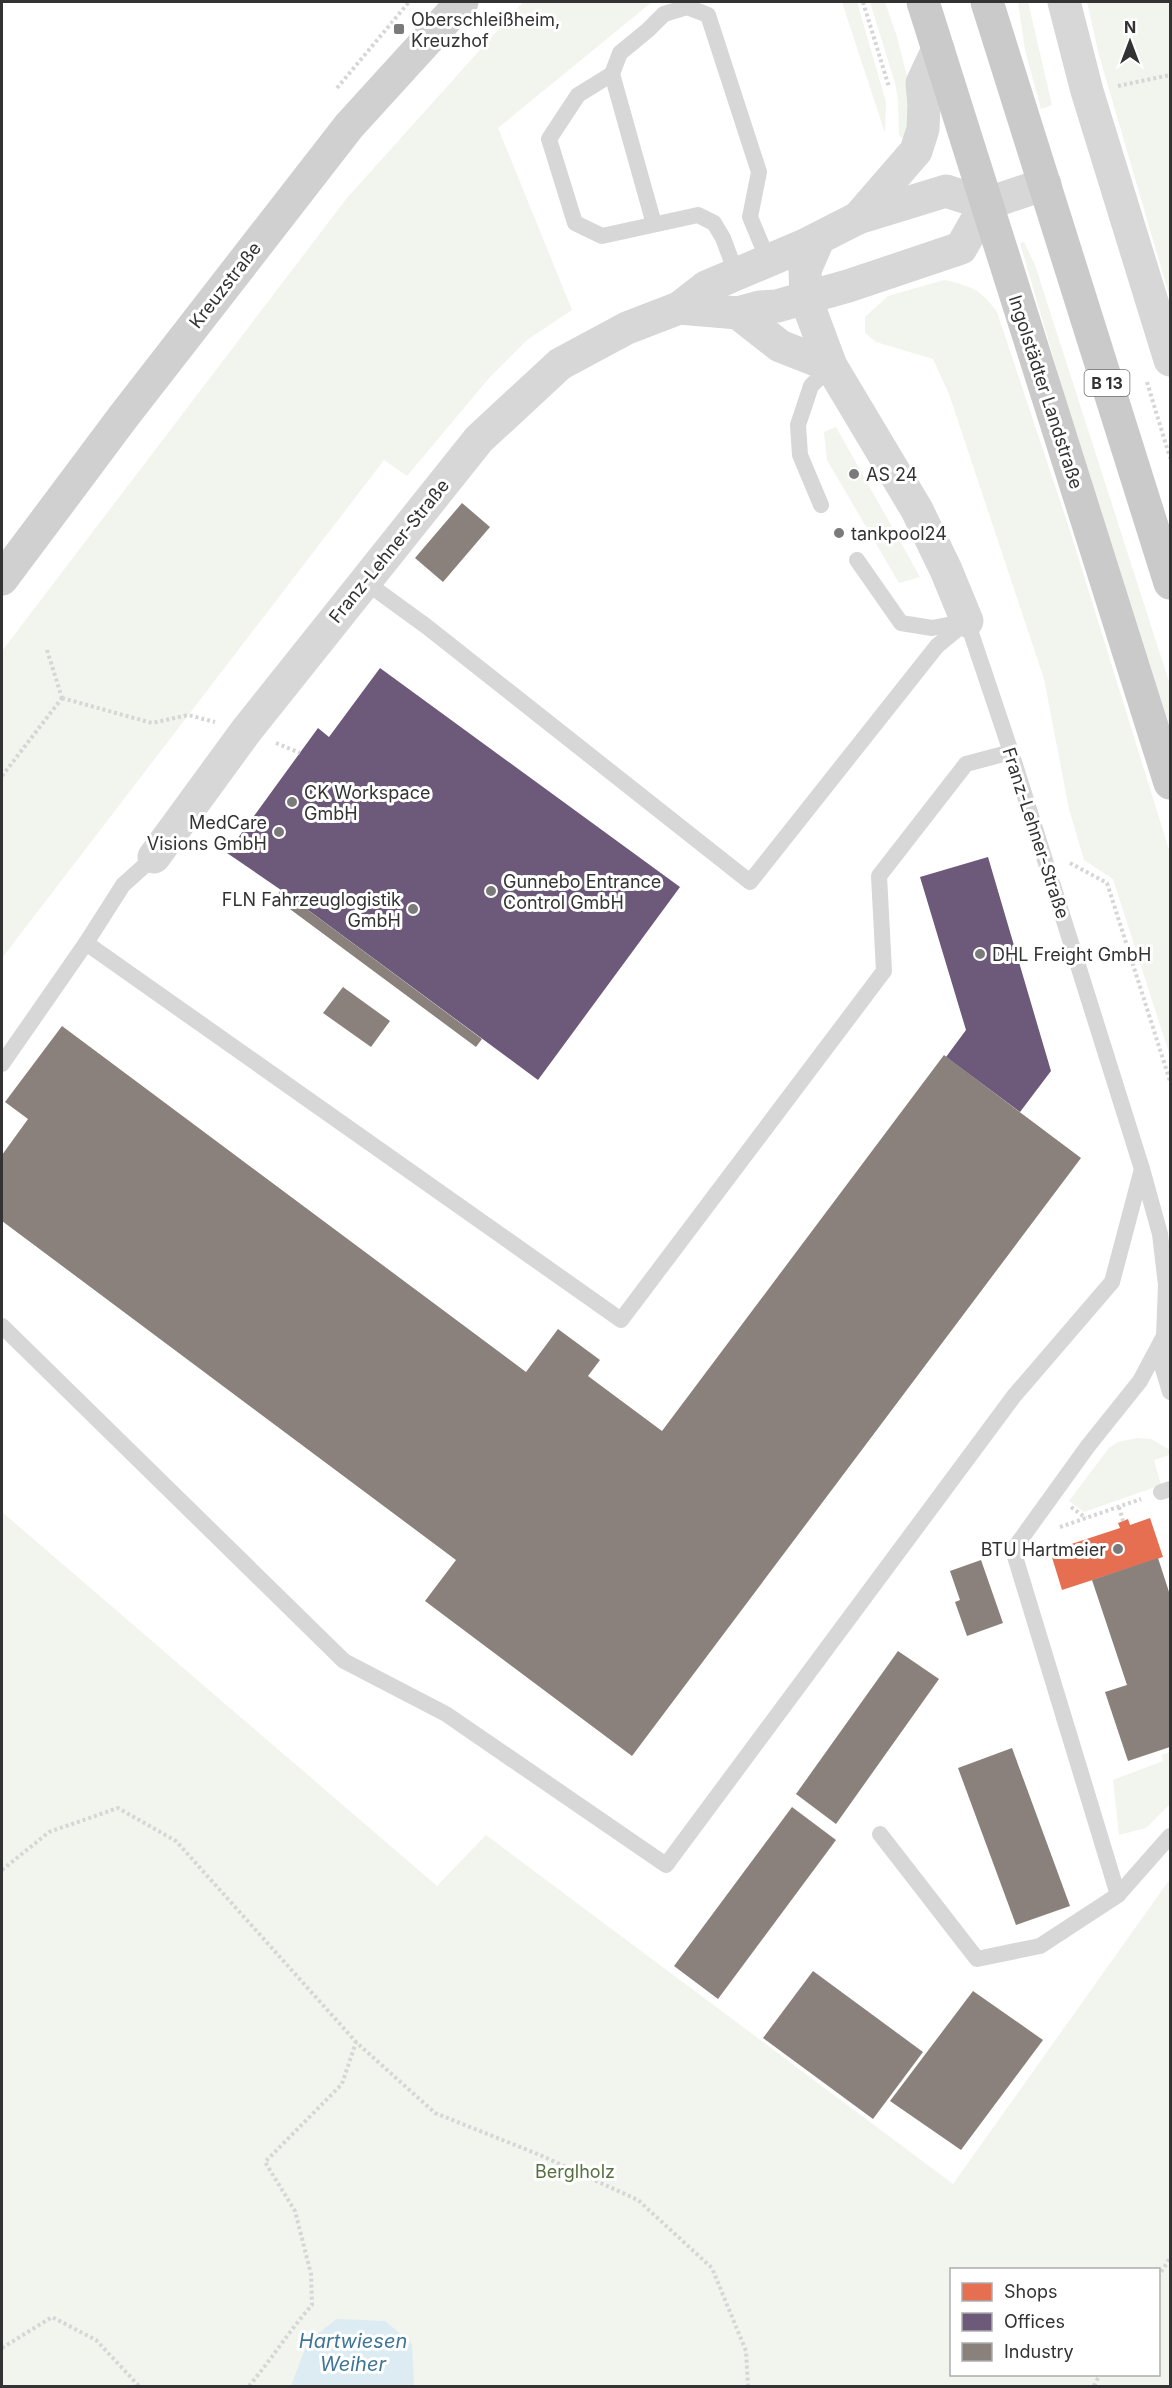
<svg xmlns="http://www.w3.org/2000/svg" width="1172" height="2388" font-family="Inter,sans-serif">
<rect width="100%" height="100%" fill="#fff"/>
<g fill="#f1f5ed" fill-rule="evenodd">
<polygon points="523,2 652,2 498,128 572,310 527,340 489,378 407,476 384,460 2,958 2,651 347,198"/>
<polygon points="842,2 857,2 886,102 885,133"/>
<polygon points="870,2 885,2 897,37 912,96 904,140 899,135 898,99 895,83"/>
<polygon points="1018,2 1028,2 1052,105 1041,109 1025,50"/>
<polygon points="1087,2 1170,2 1170,298 1099,55"/>
<polygon points="1024,242 1035,265 1170,685 1170,727 1064,394 1020,243"/>
<path d="M944 280C972 286 981 290 997 312L1070 531 1170 853V1056L1113 879 1084 860 1069 809 1044 679 949 394 933 359 876 342 865 333V317L888 296Z"/>
<polygon points="836,427 920,577 899,583 827,460 824,432"/>
<polygon points="1137,1438 1151,1439 1170,1450 1170,1455 1154,1460 1161,1485 1084,1512 1069,1501 1109,1448 1118,1442"/>
<path d="M2 1512 437 1886 486 1835 953 2184 1170 1879V2386H2ZM952 2270H1158V2374H952Z"/>
<polygon points="1170,1752 1170,1804 1146,1828 1119,1835 1113,1780 1163,1761 1162,1755"/>
</g>
<polygon fill="#ddebf3" points="337,2319 385,2321 412,2344 414,2386 291,2386 308,2341"/>
<polygon fill="#e76f51" points="1150,1518 1163,1557 1062,1590 1050,1551 1120,1528 1118,1523 1128,1519 1130,1525"/>
<g fill="#6d597a">
<polygon points="380,668 680,887 538,1080 281,890 227,853 318,728 329,737"/>
<polygon points="988,857 1051,1071 1020,1112 946,1057 966,1030 920,877"/>
</g>
<g fill="#8a817c">
<polygon points="462,503 490,527 443,582 415,558"/>
<polygon points="281,890 482,1039 476,1047 275,898"/>
<polygon points="343,987 390,1021 371,1047 323,1013"/>
<polygon points="62,1026 526,1372 558,1329 600,1360 588,1376 662,1431 944,1055 1081,1158 632,1756 425,1601 456,1560 2,1221 2,1155 28,1119 5,1102"/>
<polygon points="1158,1558 1170,1595 1170,1747 1128,1761 1105,1692 1127,1685 1092,1580"/>
<polygon points="981,1560 1003,1623 967,1636 955,1602 960,1600 950,1571"/>
<polygon points="898,1651 939,1679 836,1824 796,1794"/>
<polygon points="1012,1748 1070,1906 1016,1925 958,1768"/>
<polygon points="792,1807 836,1840 718,1999 674,1966"/>
<polygon points="813,1971 923,2052 873,2119 763,2038"/>
<polygon points="973,1991 1043,2040 961,2150 890,2101"/>
</g>
<g fill="none" stroke-linecap="round" stroke-linejoin="round">
<g stroke="#d6d6d6" stroke-width="4" stroke-dasharray="3 3" stroke-linecap="butt">
<polyline points="863,2 889,87"/>
<polyline points="1118,86 1170,75"/>
<polyline points="337,88 409,2"/>
<polyline points="1147,382 1170,458"/>
<polyline points="47,650 62,698"/>
<polyline points="62,698 152,723 188,715 215,722"/>
<polyline points="276,743 300,753"/>
<polyline points="2,776 62,698"/>
<polyline points="1070,863 1107,883 1170,1081"/>
<polyline points="1071,1507 1086,1518"/>
<polyline points="1119,1507 1123,1521"/>
<polyline points="1060,1527 1141,1499"/>
<polyline points="2,1870 49,1832 118,1808 176,1841 356,2042 435,2113 540,2155 638,2200 712,2268 746,2351 748,2386"/>
<polyline points="1158,2277 1170,2258"/>
<polyline points="2,2348 52,2317 96,2340 139,2386"/>
<path d="M249 2386C271 2360 289 2331 312 2305L311 2274 295 2211 265 2162 342 2084 356 2042"/>
<polyline points="1094,2386 1100,2374"/>
</g>
<g stroke="#d7d7d7" stroke-width="16">
<polyline points="612,74 654,224"/>
<polyline points="736,273 723,238 714,223 698,215 602,236 575,223 549,139 578,95 612,74 620,53 648,30 664,14 687,7 708,15 759,172 750,217 768,260"/>
<polyline points="821,505 800,455 798,425 811,386 831,366"/>
<polyline points="857,560 901,623 932,628 963,622"/>
<polyline points="364,581 426,626 750,882 937,646 967,621"/>
<polyline points="967,621 1011,752 1142,1169 1160,1234 1166,1285 1164,1336 1140,1381 1088,1446 1013,1550 1118,1895"/>
<polyline points="154,857 123,885 86,943 621,1320 884,971 879,876 966,764 1011,752"/>
<polyline points="2,1064 86,943"/>
<polyline points="2,1326 344,1661 446,1714 666,1865 1014,1396 1112,1282 1142,1169"/>
<polyline points="1164,1340 1163,1369 1170,1392"/>
<polyline points="1161,1492 1170,1489"/>
<polyline points="880,1834 977,1959 1040,1946 1118,1895 1170,1836"/>
</g>
<g stroke="#d7d7d7" stroke-width="33">
<polyline points="1064,2 1087,91 1170,360"/>
<polyline points="858,218 916,151 923,129 924,104 922,83 938,49"/>
<polyline points="819,238 805,270 806,299 831,366 917,510 946,570 967,621"/>
<polyline points="679,308 738,313 760,307 777,306 848,286 961,248 986,204"/>
<polyline points="738,313 780,346 831,366"/>
<polyline points="154,857 246,731 479,439 560,364 627,328 679,308 706,287 805,245 858,218 946,191 986,204 1045,184"/>
</g>
<polyline stroke="#d0d0d0" stroke-width="33" points="2,579 123,417 349,126 462,2"/>
<g stroke="#cacaca" stroke-width="33">
<polyline points="923,2 1170,783"/>
<polyline points="987,2 1170,583"/>
</g>
</g>
<g fill="#7a7a7a" stroke="#fff" stroke-width="2">
<rect x="393" y="23" width="12" height="12" rx="3"/>
<circle cx="854" cy="474" r="6"/>
<circle cx="839" cy="533" r="6"/>
<circle cx="292" cy="802" r="6"/>
<circle cx="279" cy="832" r="6"/>
<circle cx="491" cy="891" r="6"/>
<circle cx="413" cy="909" r="6"/>
<circle cx="980" cy="954" r="6"/>
<circle cx="1118" cy="1549" r="6"/>
</g>
<g text-anchor="middle" dominant-baseline="central" stroke-width="6" stroke-linejoin="round" paint-order="stroke">
<rect fill="#fff" stroke="#707070" stroke-width="1.5" x="1084.5" y="370" width="45" height="26" rx="4.5"/>
<g font-size="16" font-weight="bold" fill="#333">
<text x="1107" y="383">B 13</text>
</g>
<g font-size="18" fill="#333" stroke="#fff" text-anchor="start">
<text x="411" y="19">Oberschleißheim,<tspan x="411" dy="21">Kreuzhof</tspan></text>
<text x="866" y="474">AS 24</text>
<text x="851" y="533">tankpool24</text>
<text x="304" y="792">CK Workspace<tspan x="304" dy="21">GmbH</tspan></text>
<text x="267" y="822" text-anchor="end">MedCare<tspan x="267" dy="21">Visions GmbH</tspan></text>
<text x="503" y="881">Gunnebo Entrance<tspan x="503" dy="21">Control GmbH</tspan></text>
<text x="401" y="899" text-anchor="end">FLN Fahrzeuglogistik<tspan x="401" dy="21">GmbH</tspan></text>
<text x="992" y="954">DHL Freight GmbH</text>
<text x="1106" y="1549" text-anchor="end">BTU Hartmeier</text>
</g>
<g font-size="18" fill="#333" stroke="#fff">
<text transform="translate(225 285) rotate(-52)">Kreuzstraße</text>
<text transform="translate(1046 392) rotate(72)">Ingolstädter Landstraße</text>
<text transform="translate(389 551) rotate(-51)">Franz-Lehner-Straße</text>
<text transform="translate(1036 833) rotate(72)">Franz-Lehner-Straße</text>
</g>
<g font-size="18" fill="#56703f" stroke="#fff">
<text x="575" y="2171">Berglholz</text>
</g>
<g font-size="20" font-style="italic" fill="#3f7597" stroke="#fff">
<text x="353" y="2341">Hartwiesen<tspan x="353" dy="23">Weiher</tspan></text>
</g>
</g>
<rect width="1172" height="2388" fill="none" stroke="#333333" stroke-width="6"/>
<rect x="950" y="2268" width="210" height="108" fill="#ffffff" stroke="#adadad" stroke-width="1.5"/>
<rect x="962" y="2283" width="30" height="18" fill="#e76f51" stroke="#adadad" stroke-width="1.5"/>
<text x="1004" y="2298" font-size="18" fill="#333333">Shops</text>
<rect x="962" y="2313" width="30" height="18" fill="#6d597a" stroke="#adadad" stroke-width="1.5"/>
<text x="1004" y="2328" font-size="18" fill="#333333">Offices</text>
<rect x="962" y="2343" width="30" height="18" fill="#8a817c" stroke="#adadad" stroke-width="1.5"/>
<text x="1004" y="2358" font-size="18" fill="#333333">Industry</text>
<g transform="translate(1130 42)" stroke="#ffffff" stroke-width="4.5" paint-order="stroke">
<path d="M0-4.5L10 22L0 15L-10 22Z" fill="#333333"/>
<text y="-9" font-size="16" font-weight="bold" text-anchor="middle" fill="#333333">N</text>
</g>
</svg>
